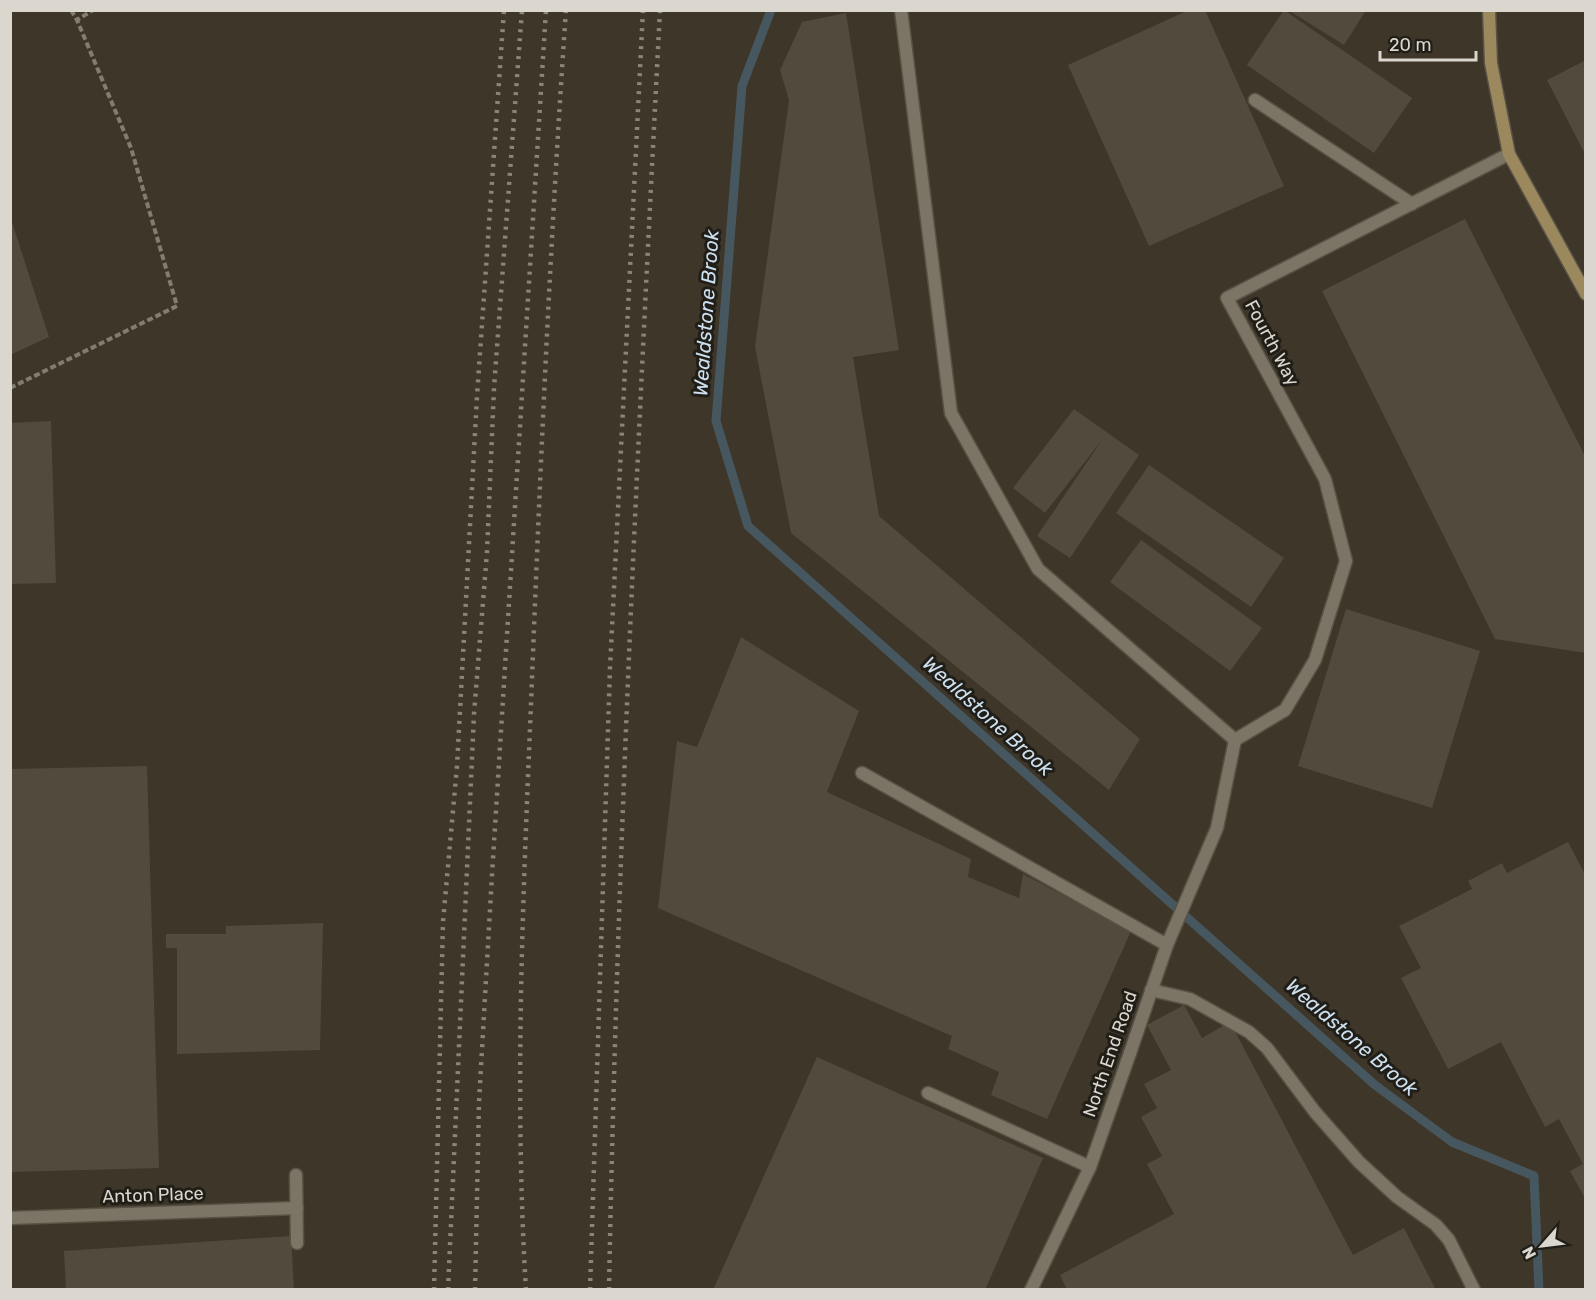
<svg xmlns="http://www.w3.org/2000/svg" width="1596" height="1300" font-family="Rubik,sans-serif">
<rect width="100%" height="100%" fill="#3d3629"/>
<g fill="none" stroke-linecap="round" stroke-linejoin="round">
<polyline stroke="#475760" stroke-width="9" points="771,10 742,86 716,421 748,526 1375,1085 1452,1142 1534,1176 1539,1290"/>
</g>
<g fill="#524b3d">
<polygon points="1189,10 1205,10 1284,186 1149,246 1068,65"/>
<polygon points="1284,10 1412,98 1374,153 1247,65"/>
<polygon points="1288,10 1366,10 1344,45"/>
<polygon points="846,13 899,350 853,357 879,516 1140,739 1109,790 791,533 755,347 789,100 780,70 802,22"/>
<polygon points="1586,60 1586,156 1547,80"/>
<polygon points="10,216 49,337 10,355"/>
<polygon points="1465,219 1586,458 1586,653 1495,639 1322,291"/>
<polygon points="1074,409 1139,455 1070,558 1037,536 1102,440 1045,513 1013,488"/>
<polygon points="51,421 56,583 10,584 10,423"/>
<polygon points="1149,465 1284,558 1251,607 1116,513"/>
<polygon points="1141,540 1262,628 1230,671 1110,582"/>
<polygon points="1346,609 1480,651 1432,808 1298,766"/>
<polygon points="741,637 859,711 827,792 971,859 968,877 1019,898 1023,874 1131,931 1047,1119 991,1095 999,1072 948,1049 952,1036 658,908 677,741 697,747"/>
<polygon points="147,766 159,1168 10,1172 10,769"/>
<polygon points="1568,842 1586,876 1586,1200 1570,1171 1583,1164 1559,1119 1545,1127 1501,1042 1448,1069 1401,978 1421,968 1399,926 1472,889 1468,881 1502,863 1507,873"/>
<polygon points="323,923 320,1050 177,1054 177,948 166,948 166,934 226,934 226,926"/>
<polygon points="1184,1005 1202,1038 1230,1022 1353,1255 1404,1228 1436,1290 1067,1290 1060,1275 1174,1214 1147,1164 1162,1156 1141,1117 1157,1108 1144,1084 1171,1070 1147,1025"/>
<polygon points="817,1057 1043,1158 985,1290 713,1290"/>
<polygon points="291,1236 294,1290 66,1290 64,1251"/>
</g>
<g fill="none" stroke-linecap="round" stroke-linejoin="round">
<g stroke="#575246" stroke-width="15">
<g id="service">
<polyline points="1255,100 1412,204"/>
<polyline points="862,773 1167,945"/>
<polyline points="1151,990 1190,999 1249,1032 1267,1048 1315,1112 1359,1162 1397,1197 1436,1225 1449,1240 1474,1290"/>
<polyline points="928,1093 1090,1167"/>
<polyline points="1031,1290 1090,1167 1130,1053"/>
</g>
</g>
<g stroke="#575246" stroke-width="15">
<g id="minor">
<polyline points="901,10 951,413 1038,569 1235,740"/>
<polyline points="1130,1053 1167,945 1217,828 1235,740 1285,710 1315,660 1346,561 1325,479 1227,298 1509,154"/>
<polyline points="296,1175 297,1243"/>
<polyline points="10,1218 297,1208"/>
</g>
</g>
<g stroke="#575246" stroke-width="15">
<polyline id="secondary" points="1489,10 1491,63 1509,154 1586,294"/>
</g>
<g stroke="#827c71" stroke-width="4" stroke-dasharray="6 3" stroke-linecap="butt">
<polyline points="71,10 77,20 93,10"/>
<polyline points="10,388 177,306 131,148 77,20"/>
</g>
<use href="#service" stroke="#7c7565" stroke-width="12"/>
<use href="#minor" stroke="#7c7565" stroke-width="12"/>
<use href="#secondary" stroke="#9b885d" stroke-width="12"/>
<g stroke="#8a8479" stroke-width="4.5" stroke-dasharray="3 6" stroke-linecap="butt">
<polyline points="434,1290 443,922 457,766 477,396 504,10"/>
<polyline points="448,1290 474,714 487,552 494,388 522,10"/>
<polyline points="475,1290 479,1102 492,875 546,10"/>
<path d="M526 1290C514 1095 523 899 531 704 540 473 550 242 566 10"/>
<polyline points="590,1290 610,668 643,10"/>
<path d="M609 1290C617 863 638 437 660 10"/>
</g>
</g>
<g text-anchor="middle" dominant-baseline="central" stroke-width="6" stroke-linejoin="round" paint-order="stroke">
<g font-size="18" fill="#dbd7cf" stroke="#211e18">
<text transform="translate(1272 343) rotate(62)">Fourth Way</text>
<text transform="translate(1110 1054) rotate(-71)">North End Road</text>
<text transform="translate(153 1195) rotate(-2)">Anton Place</text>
</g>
<g font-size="20" font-style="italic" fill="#cde0ef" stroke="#211e18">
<text transform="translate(706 313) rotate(-86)">Wealdstone Brook</text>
<text transform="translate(988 716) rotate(42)">Wealdstone Brook</text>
<text transform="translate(1352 1037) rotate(41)">Wealdstone Brook</text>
</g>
</g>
<rect width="1596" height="1300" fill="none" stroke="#dbd7cf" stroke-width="24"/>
<g transform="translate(1542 1246) rotate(242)" stroke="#211e18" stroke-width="4.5" paint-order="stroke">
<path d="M0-4.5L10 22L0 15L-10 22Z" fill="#dbd7cf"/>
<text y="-9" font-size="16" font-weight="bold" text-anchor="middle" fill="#dbd7cf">N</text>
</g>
<path d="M1380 51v9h96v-9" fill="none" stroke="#dbd7cf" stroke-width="3"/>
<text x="1389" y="51" font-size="18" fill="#dbd7cf" stroke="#211e18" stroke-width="4.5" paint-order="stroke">20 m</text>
</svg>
